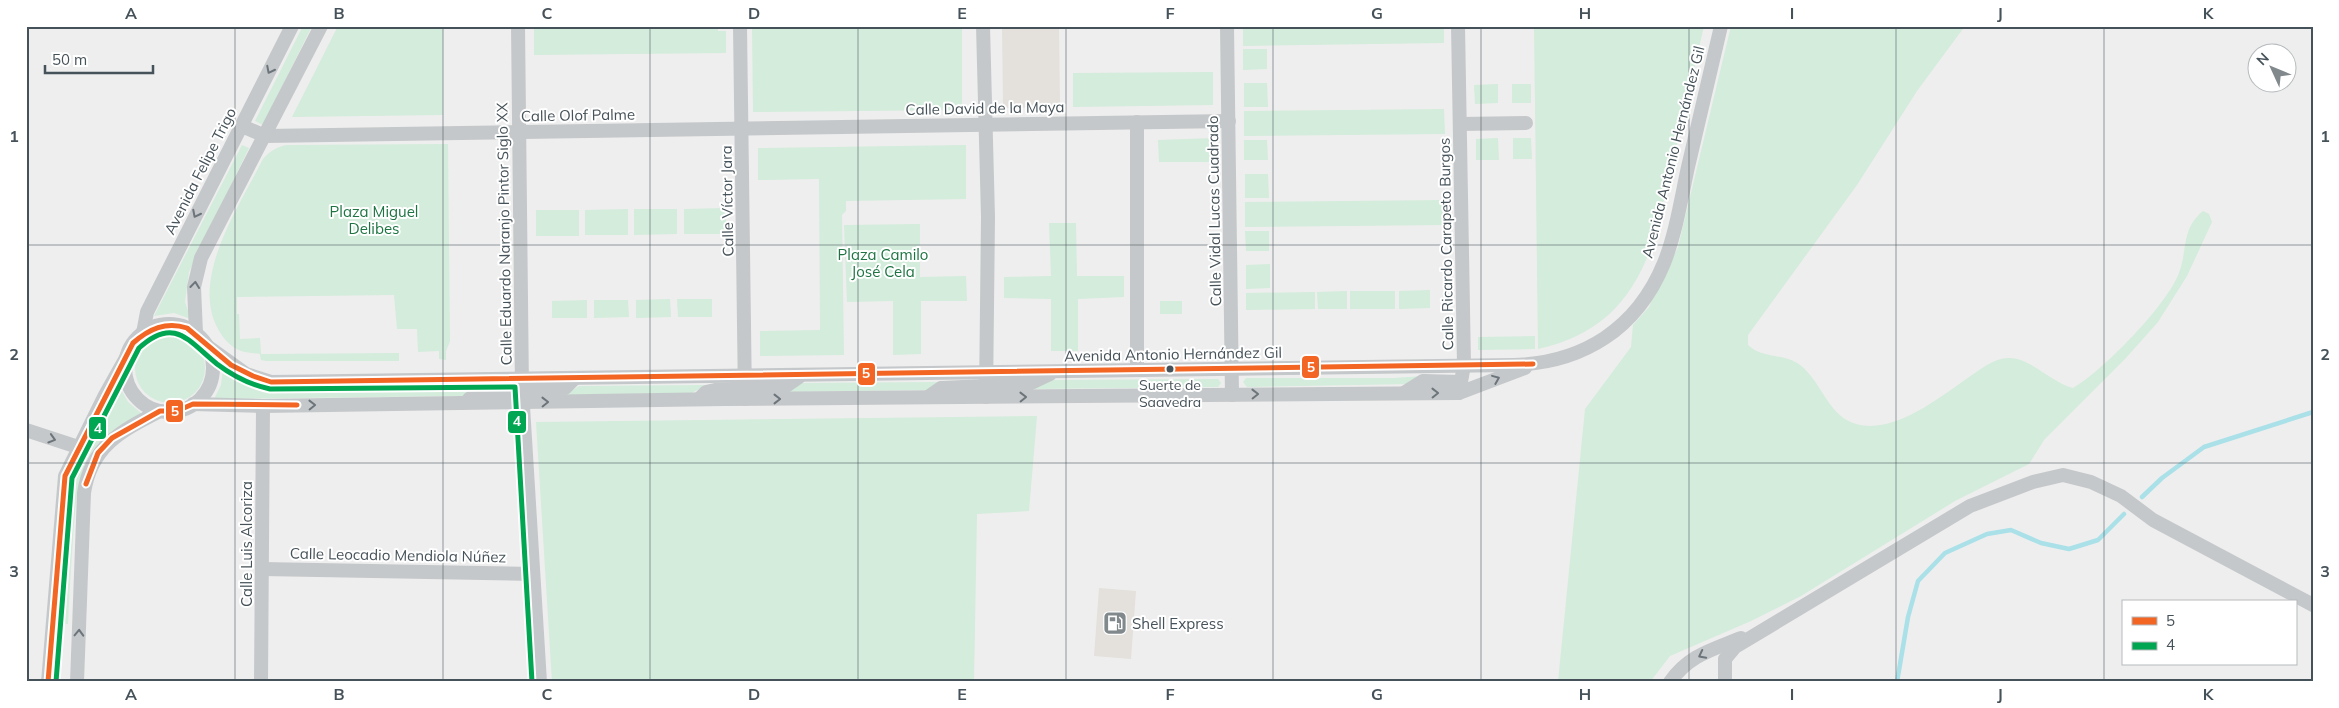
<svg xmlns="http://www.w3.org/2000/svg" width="2339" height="708" font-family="Mulish,sans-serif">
<rect width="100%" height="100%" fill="#eee"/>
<g fill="#e4e1dc">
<polygon points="1002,26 1059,26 1060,107 1003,108"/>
<polygon points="1099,588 1136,591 1131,659 1094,656"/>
</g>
<g fill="#d3ecdb">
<polygon points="303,26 312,26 263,125 255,121"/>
<polygon points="338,26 443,26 443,115 292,117"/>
<polygon points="718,26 718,31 726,31 726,53 534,55 534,28"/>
<polygon points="752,26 962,26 962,110 753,112"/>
<polygon points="1243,26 1444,26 1444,43 1243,46"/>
<path d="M1534 26H1704L1660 217C1643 286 1611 333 1538 349Z"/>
<path d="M1731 26H1965L1917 91 1857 185 1748 335V345C1763 359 1781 353 1797 363 1820 377 1826 413 1853 423 1891 437 1939 398 1969 377 1981 369 1994 358 2009 358 2029 357 2052 383 2073 388 2103 371 2167 305 2179 273 2188 249 2181 229 2203 211L2209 214 2212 222 2187 276 2158 322 2125 359 2044 440 2029 464 1955 501 1801 596 1751 621 1670 656 1650 682H1558L1585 409 1631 347 1633 325 1649 307 1678 247Z"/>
<polygon points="1243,49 1267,49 1267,69 1243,70"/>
<polygon points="1213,72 1213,105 1073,107 1073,73"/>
<polygon points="1244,83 1267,83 1268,107 1244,107"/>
<polygon points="1498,84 1498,103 1475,104 1474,85"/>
<rect x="1512" y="84" width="19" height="19"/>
<polygon points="1444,109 1445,134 1244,136 1244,111"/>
<polygon points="1213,138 1213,162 1159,162 1158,140"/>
<polygon points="1498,138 1499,160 1476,160 1476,139"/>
<polygon points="1513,138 1531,138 1532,159 1513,159"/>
<polygon points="1244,140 1267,140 1268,160 1244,160"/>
<path d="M448 144 450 341 446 351V360L439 359V351L418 352 417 329H397L394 295 237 297V314H239L240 339 260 338 261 354 399 353V361H266L261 360 260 354C254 353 247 353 241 351 230 347 222 337 217 327 191 276 240 205 263 159 270 151 278 146 288 145Z"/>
<polygon points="242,145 249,148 189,272 185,302 191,319 174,313 154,316"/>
<polygon points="966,145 966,199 846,201 846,211 842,215 844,355 760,356 760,331 820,330 819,179 758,180 758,148"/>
<polygon points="1245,174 1268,174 1269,198 1245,198"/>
<polygon points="1446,200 1446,225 1245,227 1245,202"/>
<polygon points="726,208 726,234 684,234 684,209"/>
<polygon points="628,209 628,235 585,235 585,210"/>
<polygon points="634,209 677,209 677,234 634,235"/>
<rect x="536" y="210" width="43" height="26"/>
<polygon points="1049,223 1076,223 1077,276 1124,276 1124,297 1078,299 1078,351 1051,351 1051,299 1004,298 1004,277 1051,276"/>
<polygon points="920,224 920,277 966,276 967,301 921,301 921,354 893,355 893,301 847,302 844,225"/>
<polygon points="1245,231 1269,231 1269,251 1246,251"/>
<polygon points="1270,264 1270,288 1246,289 1246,265"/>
<polygon points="1430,290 1430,308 1399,309 1399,291"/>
<polygon points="1347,291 1347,309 1318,309 1317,292"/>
<rect x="1350" y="291" width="45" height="18"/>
<polygon points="1315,292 1315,309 1246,310 1246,293"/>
<polygon points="670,299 671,317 636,318 636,300"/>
<polygon points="677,299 712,299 712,317 678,317"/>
<polygon points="587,300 587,318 552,318 552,301"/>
<polygon points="594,300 628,300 629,317 594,318"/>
<rect x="1160" y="301" width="22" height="13"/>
<circle cx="170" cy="368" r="35"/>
<polygon points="1535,336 1535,349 1478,350 1478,337"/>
<polygon points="223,369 247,383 272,389 476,387 476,389 463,396 214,399 221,385"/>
<polygon points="1424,376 1411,384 1247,387 1243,382 1246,378 1393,378"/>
<polygon points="1218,379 1221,383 1218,387 1033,389 1046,380"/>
<polygon points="940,382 927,390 785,392 800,383"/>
<polygon points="706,385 692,393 565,395 579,386"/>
<path d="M119 386 128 402 142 414C80 441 77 477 73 539 71 567 69 596 68 624H66L60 612 71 479Z"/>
<polygon points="1037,416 1029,511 977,514 974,682 552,682 536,422"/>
</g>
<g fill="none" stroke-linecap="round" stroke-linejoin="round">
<g stroke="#aae0e8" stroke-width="4.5">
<polyline points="2142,497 2162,478 2204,447 2313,412"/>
<polyline points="1897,682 1908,617 1918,581 1945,553 1987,534 2011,530 2041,543 2069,549 2098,540 2124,514"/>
</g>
<g stroke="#c5c8ca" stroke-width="14">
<polyline points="518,26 522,390 540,682"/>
<polyline points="740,26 745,399"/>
<polyline points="983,26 988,217 986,397"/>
<polyline points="1227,26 1232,395"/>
<polyline points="1458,26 1464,365 1459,393"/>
<polyline points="1137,122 1137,370"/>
<polyline points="1460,124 1526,123"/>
<polyline points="242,126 265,136 1229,121"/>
<circle cx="169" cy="368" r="44"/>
<polyline points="143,333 147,312 292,26"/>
<polyline points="196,333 194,287 201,258 321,26"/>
<path d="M207 346 246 374 271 382 1513 365C1583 363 1637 329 1664 263 1676 233 1681 199 1688 167 1699 120 1710 73 1721 26"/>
<polyline points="1404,393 1423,381 1460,382"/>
<polyline points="928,397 941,388 1029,384 1050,374"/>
<path d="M469 399C480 389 547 388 565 388L575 378"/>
<polyline points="699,399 706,392 715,390 786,386 799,377"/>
<polyline points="193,404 263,406 725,399 1459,393 1525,368"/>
<polyline points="26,430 78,447"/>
<polyline points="262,569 533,574"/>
<polyline points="48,682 65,476 104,397 127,356"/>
<path d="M77 682 84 493C91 446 121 431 160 411"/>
<polyline points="261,682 263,406"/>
<path d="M1670 682C1689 655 1712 650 1741 638"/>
<polyline points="1725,682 1725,659 1735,647 1970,506 2033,482 2063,475 2091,482 2121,496 2153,520 2313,605"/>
</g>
<g stroke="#fff" stroke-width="9">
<g id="bus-1">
<polyline points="86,484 98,453 112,438 160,411 177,411 193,404 297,405"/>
<path d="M48 682 65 476 133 343C149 329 166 321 187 328L231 365 253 376 271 382 1533 364"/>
</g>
</g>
<g stroke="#fff" stroke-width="9">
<path id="bus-2" d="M56 682 72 478 139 348C175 315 189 342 217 364 233 376 251 385 270 389L515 387 532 682"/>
</g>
<use href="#bus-1" stroke="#f26522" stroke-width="5"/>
<use href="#bus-2" stroke="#00a651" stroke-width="5"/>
</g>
<defs><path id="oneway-chevron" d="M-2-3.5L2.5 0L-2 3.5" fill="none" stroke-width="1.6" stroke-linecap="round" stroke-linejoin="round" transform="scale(1.25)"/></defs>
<g stroke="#6c757b">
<use href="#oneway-chevron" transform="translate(270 70) rotate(117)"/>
<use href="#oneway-chevron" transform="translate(196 214) rotate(117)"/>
<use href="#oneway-chevron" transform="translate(195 285) rotate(-84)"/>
<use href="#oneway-chevron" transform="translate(1496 379) rotate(-22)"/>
<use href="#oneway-chevron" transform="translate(1435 393) rotate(-1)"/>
<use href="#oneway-chevron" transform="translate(1255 394) rotate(-1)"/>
<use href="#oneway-chevron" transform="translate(1023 397) rotate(-1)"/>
<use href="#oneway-chevron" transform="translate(777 399)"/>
<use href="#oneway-chevron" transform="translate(545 402) rotate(-1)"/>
<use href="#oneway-chevron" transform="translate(312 405) rotate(-1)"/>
<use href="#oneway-chevron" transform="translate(52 439) rotate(17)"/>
<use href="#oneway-chevron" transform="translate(79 633) rotate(-88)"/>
<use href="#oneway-chevron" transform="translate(1702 655) rotate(153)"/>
</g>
<path fill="none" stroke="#465259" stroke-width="1" stroke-opacity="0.55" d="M235 26V682M443 26V682M650 26V682M858 26V682M1066 26V682M1273 26V682M1481 26V682M1689 26V682M1896 26V682M2104 26V682M26 245H2313M26 463H2313"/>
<defs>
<g id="fuel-square" transform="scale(1.25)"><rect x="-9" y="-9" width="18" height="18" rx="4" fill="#81898d" stroke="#fff"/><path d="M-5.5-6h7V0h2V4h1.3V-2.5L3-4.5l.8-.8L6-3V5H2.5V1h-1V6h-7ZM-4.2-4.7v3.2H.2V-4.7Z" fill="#fff"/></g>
</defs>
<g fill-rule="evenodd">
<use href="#fuel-square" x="1115" y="623"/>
</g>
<circle fill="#465259" stroke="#fff" stroke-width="2" cx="1170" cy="369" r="4.5"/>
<g text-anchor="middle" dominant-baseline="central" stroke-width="4" stroke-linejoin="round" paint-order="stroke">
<g font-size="14" fill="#465259" stroke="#fff">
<text x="1170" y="385">Suerte de<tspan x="1170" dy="17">Saavedra</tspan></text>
</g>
<g font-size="15" fill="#465259" stroke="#fff">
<text transform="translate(985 108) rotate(-1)">Calle David de la Maya</text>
<text transform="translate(578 115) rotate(-1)">Calle Olof Palme</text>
<text transform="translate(1673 152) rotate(-76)">Avenida Antonio Hernández Gil</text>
<text transform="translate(200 171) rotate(-63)">Avenida Felipe Trigo</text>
<text transform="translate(727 201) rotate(-91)">Calle Víctor Jara</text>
<text transform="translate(1214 211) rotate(-91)">Calle Vidal Lucas Cuadrado</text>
<text transform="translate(504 234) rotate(-91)">Calle Eduardo Naranjo Pintor Siglo XX</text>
<text transform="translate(1446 244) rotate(-91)">Calle Ricardo Carapeto Burgos</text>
<text transform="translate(1173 354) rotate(-1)">Avenida Antonio Hernández Gil</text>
<text transform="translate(246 544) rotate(-90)">Calle Luis Alcoriza</text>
<text transform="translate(398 555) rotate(1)">Calle Leocadio Mendiola Núñez</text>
</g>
<g font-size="15" fill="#1d7442" stroke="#fff">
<text x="374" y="211">Plaza Miguel<tspan x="374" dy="17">Delibes</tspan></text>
<text x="883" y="254">Plaza Camilo<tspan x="883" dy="17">José Cela</tspan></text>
</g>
<g font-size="15" fill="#465259" stroke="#fff" text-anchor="start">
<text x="1132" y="623">Shell Express</text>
</g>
</g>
<g stroke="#fff" stroke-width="2">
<rect x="1301" y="355" width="19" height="24" rx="5" fill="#f26522"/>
<rect x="857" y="362" width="19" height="24" rx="5" fill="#f26522"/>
<rect x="165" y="399" width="19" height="24" rx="5" fill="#f26522"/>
<rect x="507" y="410" width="20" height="24" rx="5" fill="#00a651"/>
<rect x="88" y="416" width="19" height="24" rx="5" fill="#00a651"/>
</g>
<g font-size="14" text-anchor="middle" font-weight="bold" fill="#fff">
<text x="1311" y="372">5</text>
<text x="866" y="378">5</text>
<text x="175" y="416">5</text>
<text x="517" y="426">4</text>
<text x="98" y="433">4</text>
</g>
<rect width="2339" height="708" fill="none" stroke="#ffffff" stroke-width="55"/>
<rect x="2122" y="600" width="175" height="65" fill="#ffffff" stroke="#b5babd"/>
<rect x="2132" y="617" width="25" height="8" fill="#f26522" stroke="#b5babd"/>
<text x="2166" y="626" font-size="15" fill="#465259">5</text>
<rect x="2132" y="642" width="25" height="8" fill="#00a651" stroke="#b5babd"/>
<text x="2166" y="650" font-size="15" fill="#465259">4</text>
<g transform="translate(2272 68) rotate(314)"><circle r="24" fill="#ffffff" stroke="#b5babd"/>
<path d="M0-4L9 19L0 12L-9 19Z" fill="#81898d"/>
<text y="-8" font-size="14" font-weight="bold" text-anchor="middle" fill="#465259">N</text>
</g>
<path d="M45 65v8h108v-8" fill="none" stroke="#465259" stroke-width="2.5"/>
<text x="52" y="65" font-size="15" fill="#465259" stroke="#ffffff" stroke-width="4" paint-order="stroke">50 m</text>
<rect x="28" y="28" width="2284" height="652" fill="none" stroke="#465259" stroke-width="2"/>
<g font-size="16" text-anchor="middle" font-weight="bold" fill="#465259">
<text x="131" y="19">A</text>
<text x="339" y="19">B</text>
<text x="547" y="19">C</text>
<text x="754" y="19">D</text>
<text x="962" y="19">E</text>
<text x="1170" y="19">F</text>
<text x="1377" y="19">G</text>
<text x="1585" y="19">H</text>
<text x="1792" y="19">I</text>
<text x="2000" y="19">J</text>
<text x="2208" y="19">K</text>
<text x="14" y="142">1</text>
<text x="2325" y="142">1</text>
<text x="14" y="360">2</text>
<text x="2325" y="360">2</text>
<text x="14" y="577">3</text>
<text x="2325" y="577">3</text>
<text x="131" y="700">A</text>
<text x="339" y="700">B</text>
<text x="547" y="700">C</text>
<text x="754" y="700">D</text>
<text x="962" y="700">E</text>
<text x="1170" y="700">F</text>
<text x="1377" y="700">G</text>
<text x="1585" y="700">H</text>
<text x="1792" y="700">I</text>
<text x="2000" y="700">J</text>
<text x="2208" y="700">K</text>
</g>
</svg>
